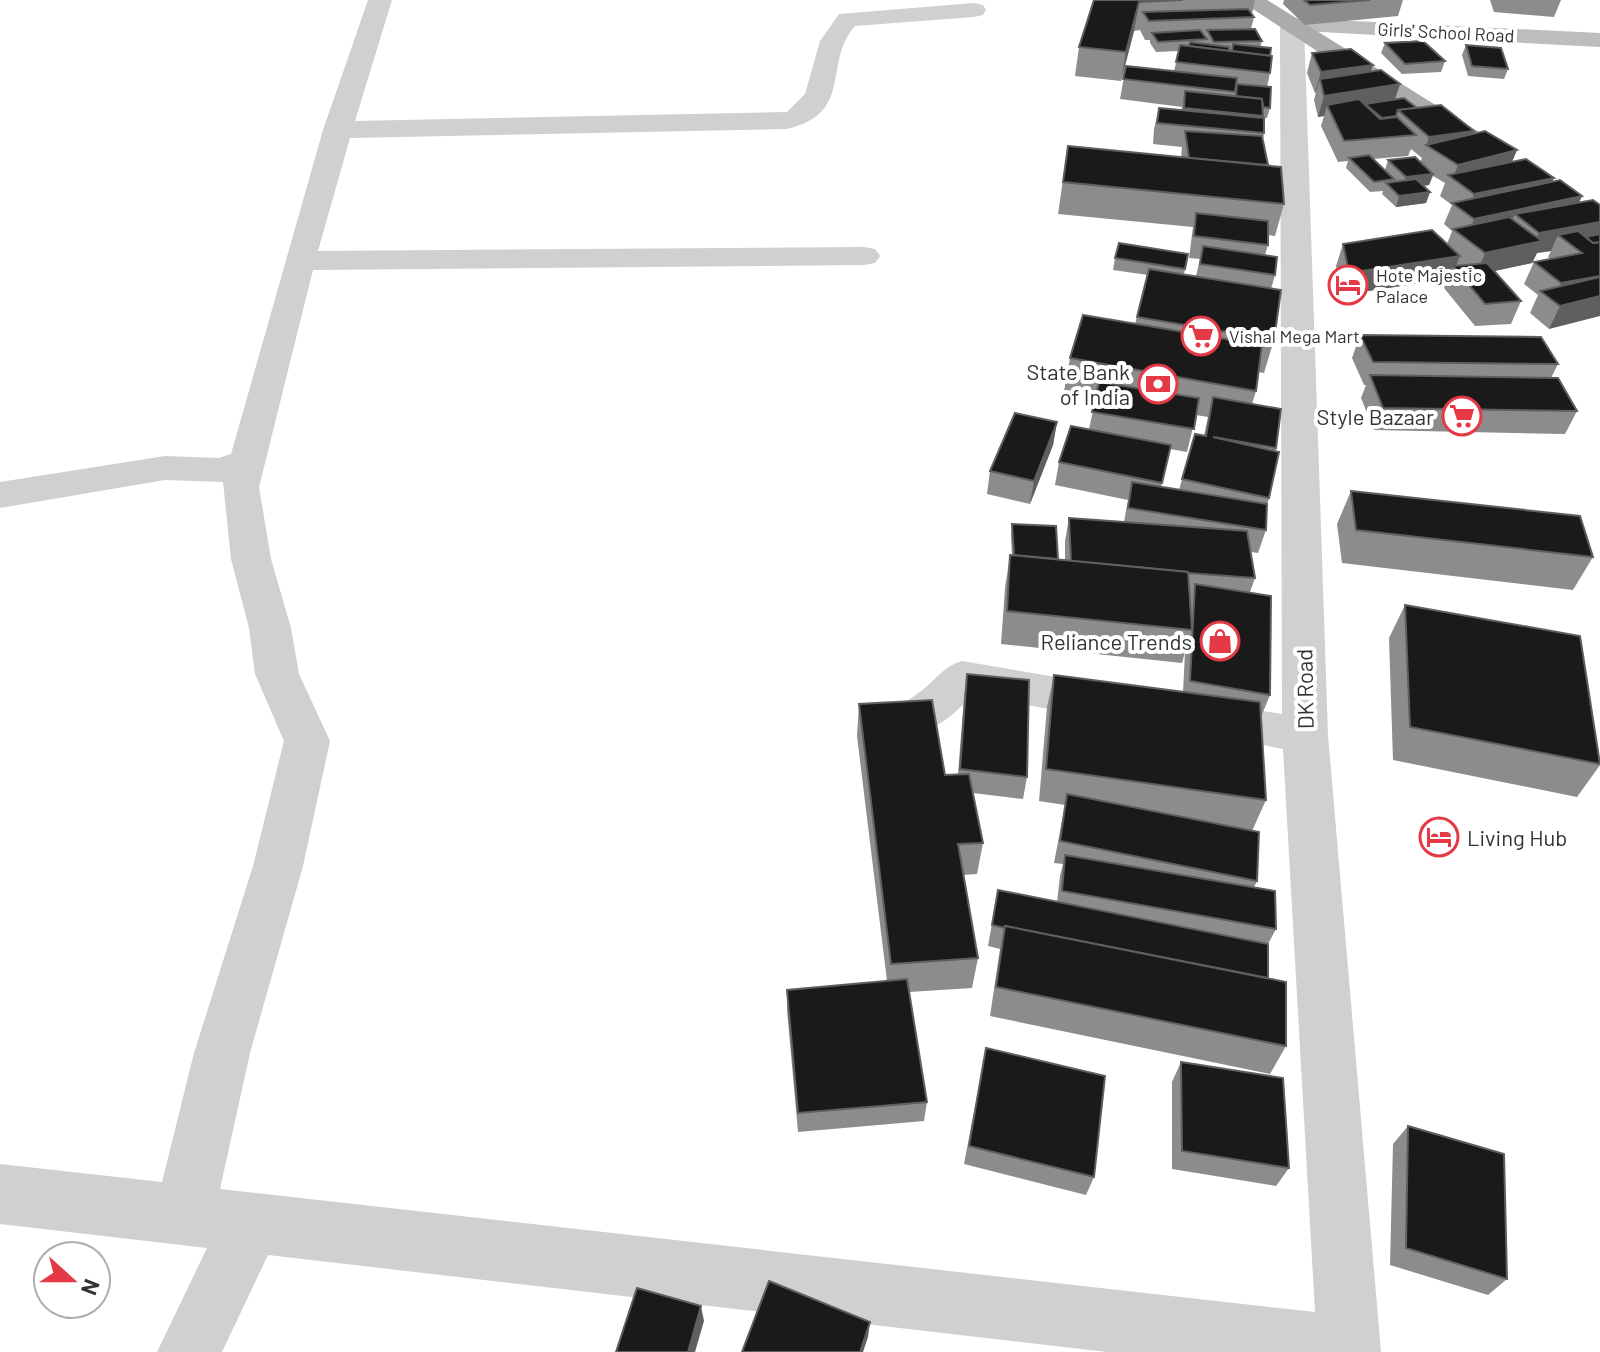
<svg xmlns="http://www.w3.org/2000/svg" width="1600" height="1352" font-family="Barlow,sans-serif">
<rect width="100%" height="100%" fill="#fff"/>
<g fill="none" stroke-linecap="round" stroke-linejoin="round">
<g fill="#d0d0d0" fill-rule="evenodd">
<path d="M368 0H392L355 121 787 112 805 94 820 41 839 14 974 3 983 5 986 10 983 15 974 17 855 26C822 63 855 113 787 129L350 138 318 251 864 247 875 249 880 256 875 263 864 265 313 270 259 487 271 559 291 628 299 674 330 741 303 866 250 1053 220 1189 1315 1312 1283 749 1185 730 1178 718 1185 706 1201 701 1282 714 1280 25 1283 20H1301L1304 25 1328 735 1381 1352H1107L268 1255 222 1352H157L207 1248 0 1224V1164L162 1182 194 1053 253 866 284 741 255 674 249 628 231 559 223 482 165 480 0 508V482L165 456 219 458 231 454 323 130Z"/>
<path d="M962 661 1109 686 1125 691 1131 703 1125 715 1109 720 972 695C952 717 930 738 900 728L893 716C902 701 914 698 926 687 940 675 945 666 962 661Z"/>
</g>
<polygon fill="#bdbdbd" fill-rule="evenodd" points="1292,18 1600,33 1600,47 1283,30 1280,25 1283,20"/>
<polygon fill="#ababab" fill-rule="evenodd" points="1239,0 1267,0 1482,134 1486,140 1482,146 1472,148 1462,146"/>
</g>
<g fill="#8c8c8c" fill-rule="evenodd">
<path d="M1094 0H1255L1252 14 1254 17 1251 29 1262 41 1260 47 1270 73 1267 87 1270 108 1267 118H1264V133L1263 139 1268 165 1284 204 1275 236 1268 235V245L1265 255 1275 275 1271 289 1274 340 1264 373 1258 372 1256 391 1252 404 1276 448 1269 498 1267 506 1266 530 1258 553 1251 552 1255 578 1250 592 1270 695 1261 717 1266 800 1252 831 1257 881 1254 887 1276 929 1268 944V978L1286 1046 1270 1074 990 1016 1000 949 988 946 998 890 1057 902 1060 876 1063 864 1054 863 1065 805 1039 801 1047 707 1054 675 1183 692 1185 652 1182 663 1001 644 1005 588 1010 555H1012L1011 536 1012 524 1058 559 1065 560V541L1069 518 1124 522 1128 500 1055 485 1059 462 1089 429 1096 397 1064 391 1070 358 1135 324 1148 275 1113 270 1115 258 1185 269 1184 274 1196 276 1200 259 1189 258 1193 227 1058 214 1068 146 1181 157 1182 147 1153 144 1154 129 1159 108 1181 110 1182 107 1120 99 1126 66 1174 71 1179 51 1156 52 1150 43V40H1145L1140 30 1134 31 1121 81 1075 76 1079 47ZM1196 415 1208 417 1204 436 1195 434 1179 490 1161 487 1170 449 1187 452Z"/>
<polygon points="1284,0 1403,0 1398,16 1305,25 1283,4"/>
<polygon points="1490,0 1561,0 1554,17 1494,12"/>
<polygon points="1385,43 1445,61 1441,72 1402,74 1381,53"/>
<polygon points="1466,45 1508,69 1504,79 1468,76 1462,55"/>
<path d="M1312 53 1371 72 1400 84 1395 100 1474 131V134L1517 150 1512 162 1582 196 1579 203 1600 296 1549 329 1530 313 1538 295 1524 284 1534 262 1551 259 1548 257 1551 251 1537 253 1532 263 1494 271 1521 301 1511 324 1475 326 1444 288 1447 279 1342 295 1336 266 1343 244H1447L1452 231 1444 224 1452 205 1440 196 1445 183 1433 176 1429 185 1423 186 1430 192 1426 203 1396 207 1382 194 1383 191 1370 192 1346 168 1348 161 1338 162 1321 126 1324 116 1318 117 1314 100 1316 92 1315 93 1307 73ZM1411 149 1422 158 1420 162 1388 160 1385 170 1373 159 1408 156Z"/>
<polygon points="1360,335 1558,364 1551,378 1577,411 1565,434 1374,430 1361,398 1366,385 1364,385 1352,358"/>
<polygon points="1057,422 1053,445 1030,504 987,494 990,471"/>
<polygon points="1351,491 1593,557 1573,590 1342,563 1337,524"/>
<polygon points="1405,605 1600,761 1600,765 1577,797 1393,760 1389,638"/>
<polygon points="967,674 1027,777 1023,799 973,793 983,843 977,874 963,875 978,958 972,988 909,992 927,1102 924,1121 798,1132 787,1010 787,990 887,981 857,736 859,704 945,775 958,774 964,697"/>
<polygon points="986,1048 1094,1177 1086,1195 964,1164"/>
<polygon points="1181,1062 1289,1168 1276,1186 1172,1169 1172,1082"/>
<polygon points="1408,1126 1507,1279 1488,1295 1390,1265 1393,1144"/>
</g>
<g fill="#5f5f5f">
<polygon points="1139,2 1134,31 1121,81 1126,52"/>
<polygon points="1373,65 1366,86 1320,79 1316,92 1315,93 1321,72"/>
<polygon points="1400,84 1393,105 1327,105 1324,116 1318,117 1324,96"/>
<polygon points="1474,131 1466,152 1426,145 1422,158 1429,137"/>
<polygon points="1517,150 1508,171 1453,178 1458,165"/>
<polygon points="1433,174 1429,185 1402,188 1406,177"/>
<polygon points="1554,178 1545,199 1467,213 1474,194"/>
<polygon points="1430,192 1426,203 1396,207 1399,196"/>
<polygon points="1582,196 1572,217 1515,214 1507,231 1466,239 1474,219"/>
<polygon points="1600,222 1600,242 1558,235 1551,251 1537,253 1532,263 1476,275 1485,253 1534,242 1539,233"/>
<polygon points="1460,256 1455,269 1453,266 1447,279 1342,295 1349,273"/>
<polygon points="1600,276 1553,301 1561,283"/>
<polygon points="1600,296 1600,316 1549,329 1560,306"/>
<polygon points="1057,422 1053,445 1030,504 1034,481"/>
<polygon points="701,1306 704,1321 695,1352 688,1352"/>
<polygon points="870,1322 868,1337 863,1352 860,1352"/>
</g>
<g fill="#1a1a1a" stroke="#5f5f5f" stroke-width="2">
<polygon points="1094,0 1183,0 1139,2 1126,52 1079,47"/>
<polygon points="1304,0 1370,0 1310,5"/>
<polygon points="1248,9 1254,17 1149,21 1143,12"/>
<polygon points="1255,29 1262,41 1214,42 1207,30"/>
<polygon points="1200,30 1207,39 1158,42 1152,33"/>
<polygon points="1423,41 1445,61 1405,64 1385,43"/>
<polygon points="1190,42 1229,47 1229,51 1189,46"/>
<polygon points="1233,44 1271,48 1270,56 1232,51"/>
<polygon points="1180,45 1272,56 1270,73 1176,62"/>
<polygon points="1466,45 1501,48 1508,69 1472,66"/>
<polygon points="1351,49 1373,65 1321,72 1312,53"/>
<polygon points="1126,66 1237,78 1235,92 1123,79"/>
<polygon points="1381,70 1400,84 1324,96 1320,79"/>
<polygon points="1237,84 1271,87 1270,108 1263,107 1262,99 1236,96"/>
<polygon points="1185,91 1262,99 1263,116 1184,108"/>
<polygon points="1404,98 1417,108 1398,110 1396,116 1382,118 1365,104"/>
<polygon points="1359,99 1380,119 1397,117 1416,135 1344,141 1327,105"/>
<polygon points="1441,105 1474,131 1429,137 1398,110"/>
<polygon points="1159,108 1264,118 1264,133 1157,123"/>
<polygon points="1185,131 1262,136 1268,165 1189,158"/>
<polygon points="1485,131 1517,150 1458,165 1426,145"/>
<polygon points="1068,146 1281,167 1284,204 1063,182"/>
<polygon points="1369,155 1394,179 1374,182 1349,158"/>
<polygon points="1415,157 1433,174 1406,177 1388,160"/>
<polygon points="1526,159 1554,178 1474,194 1448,175"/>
<polygon points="1416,179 1430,192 1399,196 1386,183"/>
<polygon points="1560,180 1582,196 1474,219 1452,203"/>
<polygon points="1593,200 1600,205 1600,222 1539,233 1515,214"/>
<polygon points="1196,213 1268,221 1268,245 1194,236"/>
<polygon points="1509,217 1542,241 1485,253 1453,229"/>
<polygon points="1432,230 1460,256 1349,273 1343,244"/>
<polygon points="1578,231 1593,243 1600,242 1600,276 1561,283 1534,262 1582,253 1558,235"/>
<polygon points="1600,234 1600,242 1593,243 1586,237"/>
<polygon points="1119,243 1188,254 1185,269 1115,258"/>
<polygon points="1203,246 1277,257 1275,275 1200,264"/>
<polygon points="1487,263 1521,301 1485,304 1453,266"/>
<polygon points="1149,269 1281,290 1274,340 1137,317"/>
<polygon points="1600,277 1600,296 1560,306 1540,291"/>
<polygon points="1083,315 1262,345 1256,391 1070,358"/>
<polygon points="1360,335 1541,337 1558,364 1373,362"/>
<polygon points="1370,375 1558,378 1577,411 1383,408"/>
<polygon points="1099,382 1199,398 1194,429 1092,412"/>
<polygon points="1213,397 1281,409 1276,448 1213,437 1279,452 1269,498 1182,479 1195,434 1206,436"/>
<polygon points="1015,413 1057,422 1034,481 990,471"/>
<polygon points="1071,426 1171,445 1162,483 1059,462"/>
<polygon points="1132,482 1267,504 1266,530 1128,508"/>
<polygon points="1351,491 1580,516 1593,557 1356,530"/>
<polygon points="1069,518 1247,531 1255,578 1188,573 1188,572 1071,561"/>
<polygon points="1012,524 1056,526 1058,559 1014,555"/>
<polygon points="1010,555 1188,572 1192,630 1007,611"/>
<polygon points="1195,584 1271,596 1270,695 1190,681"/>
<polygon points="1405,605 1580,636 1600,764 1410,727"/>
<polygon points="967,674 1029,680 1027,777 960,769"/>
<polygon points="1054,675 1260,702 1266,800 1046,769"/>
<polygon points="932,700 945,775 969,774 983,843 958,844 978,958 891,964 859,704"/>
<polygon points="1067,794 1259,832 1257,881 1060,841"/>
<polygon points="1065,855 1275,891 1276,929 1062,891"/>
<polygon points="998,890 1268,944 1268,978 1005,926 1005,928 992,925"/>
<polygon points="1005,926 1286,982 1286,1046 996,987"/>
<polygon points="907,979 927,1102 798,1113 787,990"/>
<polygon points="986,1048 1105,1076 1094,1177 969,1146"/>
<polygon points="1181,1062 1283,1078 1289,1168 1182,1151"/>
<polygon points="1408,1126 1504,1154 1507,1279 1406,1248"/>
<polygon points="769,1281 870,1322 860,1352 742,1352"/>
<polygon points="637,1288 701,1306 688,1352 616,1352"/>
</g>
<defs>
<g id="hotel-ring" transform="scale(2)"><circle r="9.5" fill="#fff" stroke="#e63946" stroke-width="1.5"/><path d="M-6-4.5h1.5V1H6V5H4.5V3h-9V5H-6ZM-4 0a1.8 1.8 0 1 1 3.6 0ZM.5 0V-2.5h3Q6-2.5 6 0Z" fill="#e63946"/></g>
<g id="supermarket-ring" transform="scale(2)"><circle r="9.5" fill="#fff" stroke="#e63946" stroke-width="1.5"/><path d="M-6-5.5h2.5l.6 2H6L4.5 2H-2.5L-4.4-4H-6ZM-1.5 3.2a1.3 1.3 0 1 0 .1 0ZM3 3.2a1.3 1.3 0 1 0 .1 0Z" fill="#e63946"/></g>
<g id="bank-ring" transform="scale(2)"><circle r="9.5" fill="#fff" stroke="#e63946" stroke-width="1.5"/><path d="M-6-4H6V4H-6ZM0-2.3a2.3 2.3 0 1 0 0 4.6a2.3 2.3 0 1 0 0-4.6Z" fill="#e63946"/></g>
<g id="shop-ring" transform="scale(2)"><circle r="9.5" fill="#fff" stroke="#e63946" stroke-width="1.5"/><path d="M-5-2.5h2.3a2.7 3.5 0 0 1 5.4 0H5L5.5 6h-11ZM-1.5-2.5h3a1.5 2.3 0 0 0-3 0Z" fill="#e63946"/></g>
</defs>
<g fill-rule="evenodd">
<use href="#hotel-ring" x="1348" y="285"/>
<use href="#supermarket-ring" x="1201" y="336"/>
<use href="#bank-ring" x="1158" y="384"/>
<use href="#supermarket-ring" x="1462" y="416"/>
<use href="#shop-ring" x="1220" y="641"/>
<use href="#hotel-ring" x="1439" y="837"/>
</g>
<g text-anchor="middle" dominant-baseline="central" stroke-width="8" stroke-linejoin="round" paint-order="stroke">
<g font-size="18" fill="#333" stroke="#fff">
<text transform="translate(1446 32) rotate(3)">Girls' School Road</text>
</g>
<g font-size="18" fill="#333" stroke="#fff" text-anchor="start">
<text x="1376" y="275">Hote Majestic<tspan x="1376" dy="21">Palace</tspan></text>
<text x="1229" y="336">Vishal Mega Mart</text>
</g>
<g font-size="22" fill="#333" stroke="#fff" text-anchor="end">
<text x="1130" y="371">State Bank<tspan x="1130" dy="25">of India</tspan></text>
<text x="1434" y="416">Style Bazaar</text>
<text x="1192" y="641">Reliance Trends</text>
<text x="1467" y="837" text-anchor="start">Living Hub</text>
</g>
<g font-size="22" fill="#333" stroke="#fff">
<text transform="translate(1304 689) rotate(-91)">DK Road</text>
</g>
</g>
<g transform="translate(72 1280) rotate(111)"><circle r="38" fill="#ffffff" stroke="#adadad" stroke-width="2"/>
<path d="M0-6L14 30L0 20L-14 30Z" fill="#e63946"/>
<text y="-12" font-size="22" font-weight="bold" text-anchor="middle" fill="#333333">N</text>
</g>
</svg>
